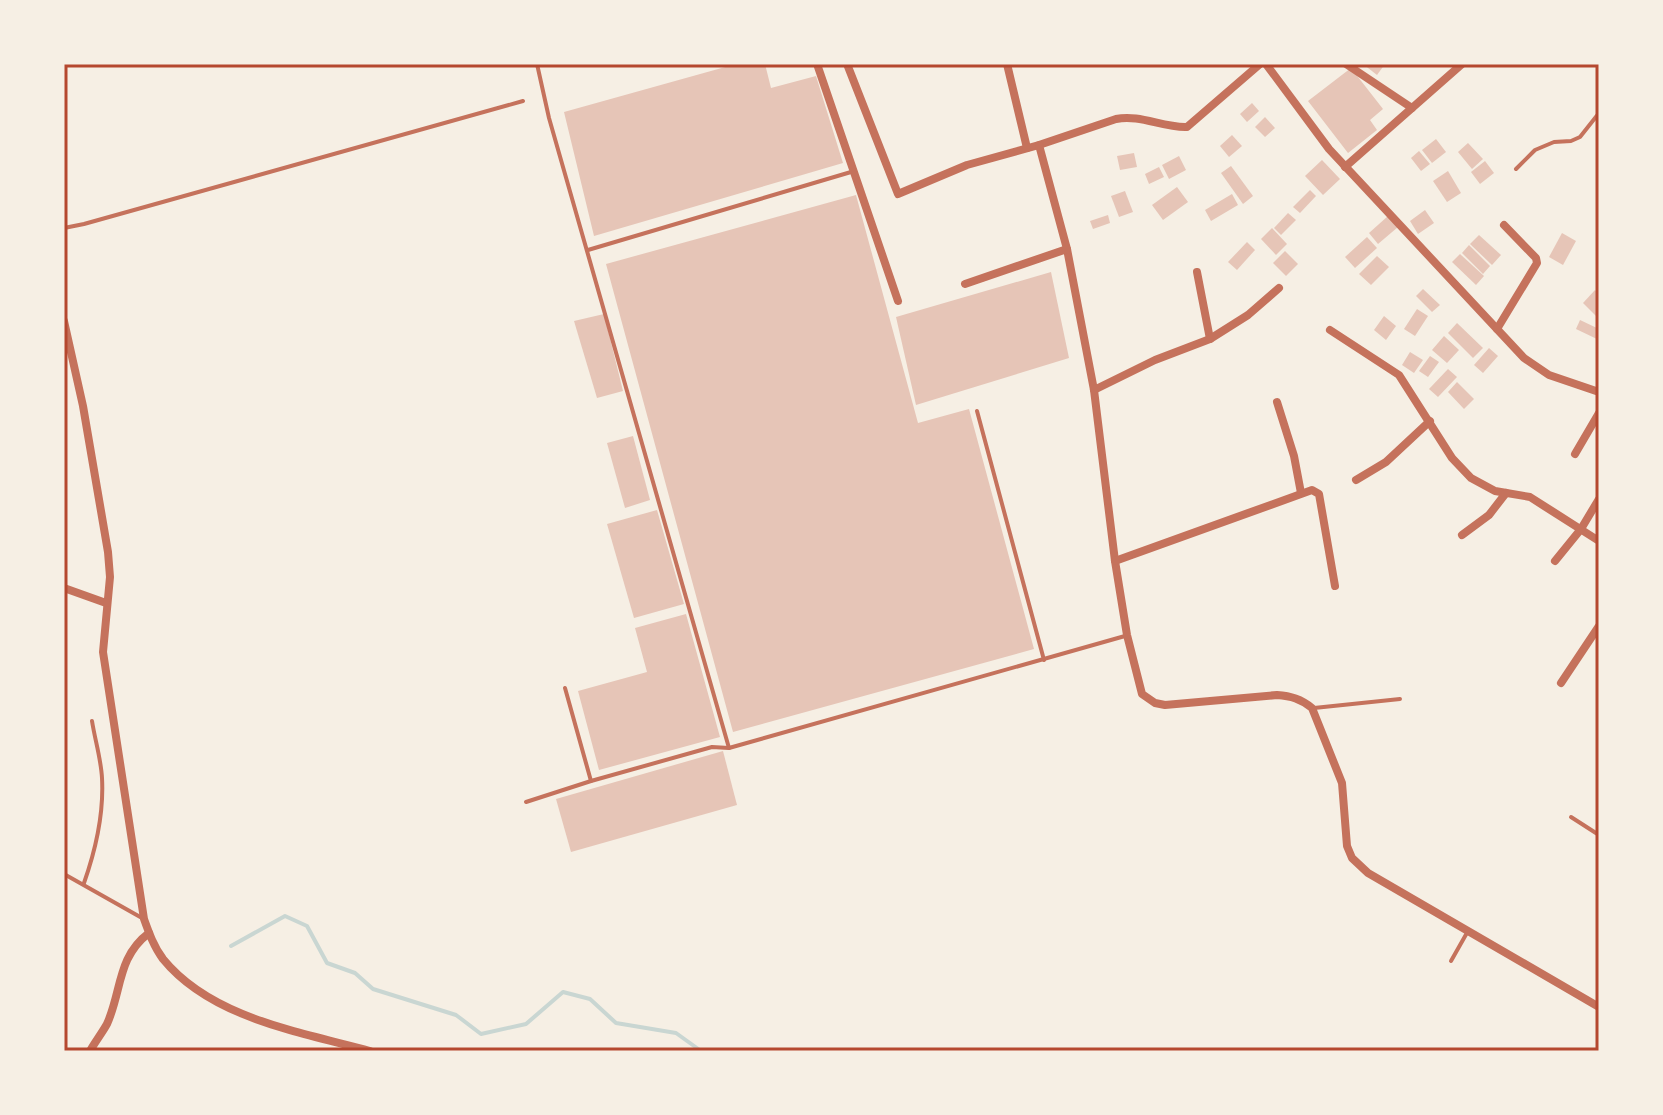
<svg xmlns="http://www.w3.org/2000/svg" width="1663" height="1115" font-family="Montserrat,sans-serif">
<rect width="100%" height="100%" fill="#f6efe4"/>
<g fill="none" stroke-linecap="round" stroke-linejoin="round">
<polyline stroke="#c9d6d2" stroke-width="4" points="231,946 285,916 307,926 327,963 355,973 373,989 456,1015 481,1034 526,1024 563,992 590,999 616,1023 676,1033 701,1051"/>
</g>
<g fill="#e6c5b7">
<polygon points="736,64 765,64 771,88 816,76 843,163 594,236 564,112"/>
<polygon points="1363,64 1385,64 1377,75"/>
<polygon points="1351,68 1383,109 1370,120 1377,130 1348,153 1308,101"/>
<polygon points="1252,103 1259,111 1247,122 1240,114"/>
<polygon points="1265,117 1275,128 1265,137 1255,127"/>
<polygon points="1232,135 1242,146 1229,157 1220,146"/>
<polygon points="1436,139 1446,152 1432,163 1422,150"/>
<polygon points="1468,143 1483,159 1472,169 1458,152"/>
<polygon points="1419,151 1430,164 1421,171 1411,158"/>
<polygon points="1134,153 1137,167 1120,170 1117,156"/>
<polygon points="1179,156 1186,170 1169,179 1162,165"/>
<polygon points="1322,160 1340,179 1323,195 1305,176"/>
<polygon points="1485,161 1494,173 1480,184 1471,172"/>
<polygon points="1231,166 1253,196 1243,204 1221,173"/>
<polygon points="1159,167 1164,177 1149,184 1145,174"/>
<polygon points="1448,171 1461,193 1447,202 1433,181"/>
<polygon points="1177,187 1188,202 1163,220 1152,205"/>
<polygon points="1310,190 1316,196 1300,213 1293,207"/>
<polygon points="1125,191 1133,212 1119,217 1111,196"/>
<polygon points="1232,194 1238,205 1211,221 1205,210"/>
<polygon points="856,195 918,423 969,409 1034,649 733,732 606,264"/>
<polygon points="1425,210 1434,223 1418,234 1410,221"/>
<polygon points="1288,213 1296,220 1281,235 1274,228"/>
<polygon points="1108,215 1110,223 1093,229 1090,221"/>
<polygon points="1388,216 1398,227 1378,244 1369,233"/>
<polygon points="1272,228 1287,244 1276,255 1261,239"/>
<polygon points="1562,233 1576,241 1563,265 1549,257"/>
<polygon points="1479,235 1501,255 1492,265 1470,244"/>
<polygon points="1367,237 1377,248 1355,268 1345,257"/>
<polygon points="1247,242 1255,250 1237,270 1228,262"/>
<polygon points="1469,245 1490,266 1483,274 1462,253"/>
<polygon points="1285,251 1298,264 1286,276 1273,263"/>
<polygon points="1460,254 1484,276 1476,285 1452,262"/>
<polygon points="1377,256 1389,267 1371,285 1359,274"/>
<polygon points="1051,272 1069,358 916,405 896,317"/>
<polygon points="1423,289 1440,305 1432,312 1416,296"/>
<polygon points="1595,290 1599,295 1599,319 1583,303"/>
<polygon points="1417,309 1428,316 1415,336 1404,329"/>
<polygon points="604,314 623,391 597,398 574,321"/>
<polygon points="1384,316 1396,326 1386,340 1374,330"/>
<polygon points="1580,320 1599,329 1599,340 1576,329"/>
<polygon points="1457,323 1483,348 1473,358 1448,333"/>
<polygon points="1444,336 1459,350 1447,363 1432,350"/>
<polygon points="1489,348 1498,356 1483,373 1474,365"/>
<polygon points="1410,352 1423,360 1414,373 1402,365"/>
<polygon points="1430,356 1439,362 1428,377 1419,371"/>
<polygon points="1448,369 1457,377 1438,397 1429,389"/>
<polygon points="1457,382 1474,399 1464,409 1448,392"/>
<polygon points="633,436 650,500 625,508 607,443"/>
<polygon points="657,510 684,604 634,618 607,524"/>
<polygon points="686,614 720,737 599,770 578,691 647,672 635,628"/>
<polygon points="723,751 737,805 571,852 556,799"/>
</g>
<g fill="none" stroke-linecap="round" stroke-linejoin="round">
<g stroke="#c5725c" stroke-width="4">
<polyline points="537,64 549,118 729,748"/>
<polyline points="1516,169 1535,150 1554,142 1571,141 1580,137 1599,113"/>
<polyline points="64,228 84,224 523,101"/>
<polyline points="588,250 851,172"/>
<polyline points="977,411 1044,660"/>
<polyline points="565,688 591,781"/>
<polyline points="1314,708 1400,699"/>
<polyline points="526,802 591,781 712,747 729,748 1125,636"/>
<polyline points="1571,817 1599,835"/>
<polyline points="64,874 142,918"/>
<path d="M84 883C96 849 104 814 102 778 101 759 95 740 92 721"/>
<polyline points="1451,961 1468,931"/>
</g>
<g stroke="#c5725c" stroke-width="8">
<polyline points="817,64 898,301"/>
<path d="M847 64 898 194 967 165 1039 145 1116 119C1140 114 1163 128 1187 127L1260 64"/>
<polyline points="1007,64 1027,148"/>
<polyline points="1266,64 1329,149 1524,358 1549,375 1599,392"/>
<polyline points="1346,64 1412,108"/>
<path d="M1039 145 1067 249 1094 390 1115 561 1127 635 1142 694 1155 703 1165 705 1277 695C1291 696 1301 699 1312 708L1342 783 1347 846 1352 858 1368 873 1599 1007"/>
<polyline points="1345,167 1462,64"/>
<polyline points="1197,272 1210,339"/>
<polyline points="965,284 1067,249"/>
<path d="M64 321 83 406 108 552 110 577 103 652 144 919C149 933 154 947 163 959 211 1018 300 1032 370 1051"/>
<polyline points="1497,329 1537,263 1536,258 1504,225"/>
<polyline points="1330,330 1399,375 1452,458 1471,478 1495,491 1530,497 1599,541"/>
<polyline points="1094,390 1155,360 1210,339 1248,315 1279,288"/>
<polyline points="1277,402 1294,456 1301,493"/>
<polyline points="1575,454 1599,413"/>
<polyline points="1356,480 1386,462 1430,421"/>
<polyline points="1462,535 1489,515 1506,493"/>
<polyline points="1115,561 1312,490 1319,494 1335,586"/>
<polyline points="1555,561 1581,529 1599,499"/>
<polyline points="64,588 106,603"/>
<polyline points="1561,683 1599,626"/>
<path d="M90 1051C95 1042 102 1033 107 1024 122 991 117 957 149 933"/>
</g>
</g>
<rect width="1663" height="1115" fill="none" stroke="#f6efe4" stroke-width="132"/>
<rect x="66" y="66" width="1531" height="983" fill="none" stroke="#b5482f" stroke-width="3"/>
</svg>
